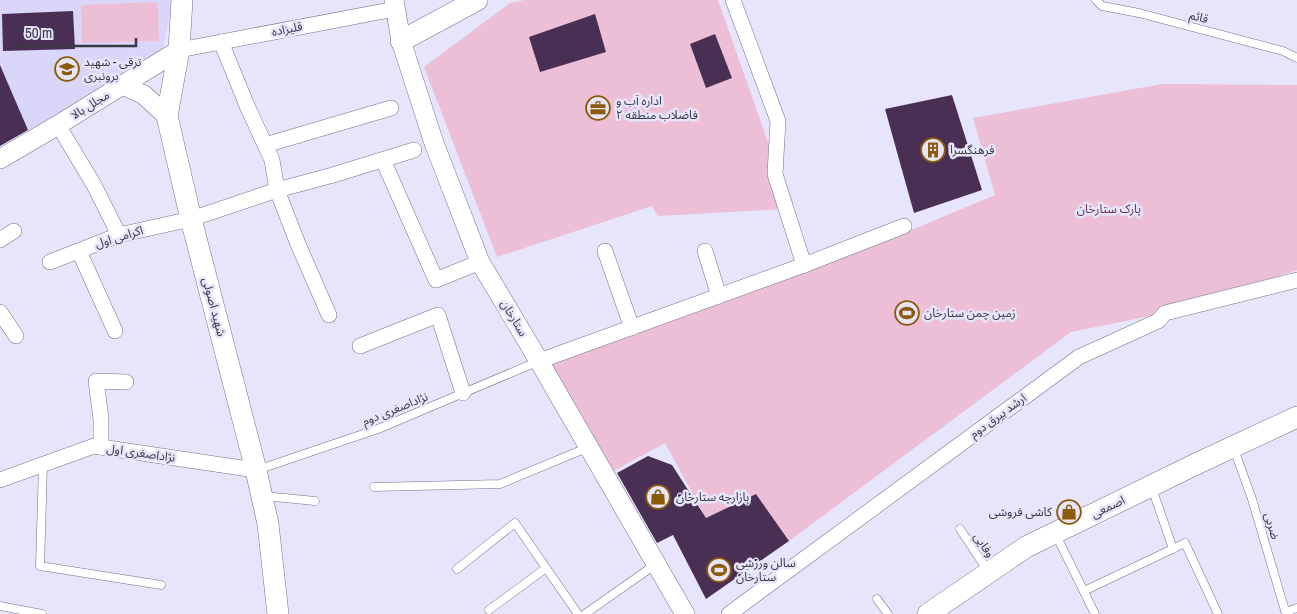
<svg xmlns="http://www.w3.org/2000/svg" width="1297" height="614" font-family="'Archivo Narrow','Noto Sans Arabic',sans-serif">
<rect width="100%" height="100%" fill="#e6e5fc"/>
<polygon fill="#d9d6fa" points="0,0 173,0 162,52 28,131 5,76 0,79"/>
<g fill="#ecbfd7">
<polygon points="524,0 718,0 768,142 783,209 658,216 652,206 497,257 424,67 510,3"/>
<polygon points="158,2 159,41 82,43 81,5"/>
<polygon points="1162,84 1297,85 1297,270 1165,313 1071,332 789,541 756,494 706,518 665,443 612,472 551,365 914,229 995,195 973,118"/>
</g>
<g fill="#4a2f54">
<polygon points="73,11 75,49 3,51 2,14"/>
<polygon points="595,14 606,52 540,72 529,37"/>
<polygon points="715,34 732,78 706,88 690,44"/>
<polygon points="0,65 28,130 0,146"/>
<polygon points="952,95 982,190 914,213 885,109"/>
<polygon points="648,456 672,465 706,518 756,494 789,541 706,599 673,535 657,543 617,473"/>
</g>
<g fill="none" stroke-linecap="round" stroke-linejoin="round">
<g stroke="#73718a" stroke-width="9">
<g id="service">
<polyline points="1096,0 1102,6 1139,13 1283,51 1297,58"/>
<polyline points="1234,449 1252,499 1286,614"/>
<polyline points="43,465 40,566 161,585"/>
<polyline points="257,470 378,429 539,361"/>
<polyline points="374,487 500,484 589,447"/>
<polyline points="1152,488 1173,549"/>
<polyline points="264,496 315,501"/>
<polyline points="960,529 988,571"/>
<polyline points="1056,535 1095,614"/>
<polyline points="457,569 515,523 578,614"/>
<polyline points="1084,591 1185,543 1218,614"/>
<polyline points="877,599 888,614"/>
<polyline points="0,606 42,614"/>
<polyline points="489,610 546,568"/>
<polyline points="1286,612 1297,608"/>
<polyline points="585,614 656,564"/>
</g>
</g>
<g stroke="#73718a" stroke-width="16">
<g id="minor">
<polyline points="733,0 778,121 775,174 804,265"/>
<polyline points="221,42 248,108 272,160 277,190 298,244 329,315"/>
<polyline points="179,50 395,9"/>
<polyline points="58,125 94,185 119,235"/>
<polyline points="265,145 391,108"/>
<polyline points="383,160 436,280 480,262"/>
<polyline points="0,240 14,231"/>
<polyline points="79,251 115,331"/>
<polyline points="605,251 632,328"/>
<polyline points="705,251 719,296"/>
<polyline points="50,262 119,235 191,219 277,190 333,175 414,150"/>
<polyline points="0,312 16,336"/>
<polyline points="360,346 438,315 463,393"/>
<polyline points="539,361 804,265 904,226"/>
<polyline points="101,447 101,419 96,381 126,382"/>
<polyline points="0,480 94,446 256,470"/>
<polyline points="729,614 1079,357 1158,321 1165,313 1297,280"/>
</g>
</g>
<g stroke="#73718a" stroke-width="20">
<g id="tertiary">
<polyline points="394,0 401,41 434,143 480,262 539,361 685,614"/>
<polyline points="123,85 144,95 167,116"/>
<polyline points="0,159 58,125 179,50"/>
</g>
</g>
<g stroke="#73718a" stroke-width="22">
<g id="secondary">
<polyline points="182,0 179,50 167,116 191,219 256,470 268,524 278,614"/>
<polyline points="401,41 477,0"/>
<polyline points="928,614 1026,547 1196,464 1297,417"/>
</g>
</g>
<use href="#service" stroke="#fff" stroke-width="8"/>
<use href="#minor" stroke="#fff" stroke-width="15"/>
<use href="#tertiary" stroke="#fff" stroke-width="19"/>
<use href="#secondary" stroke="#fff" stroke-width="21"/>
</g>
<defs>
<g id="school-ring" transform="scale(1.25)"><circle r="9.5" fill="#e6e5fc" stroke="#8d5a07" stroke-width="1.5"/><path d="M0-5L7-2L0 1L-7-2ZM-4 1L0 2.5L4 1V4Q0 6-4 4Z" fill="#8d5a07"/></g>
<g id="office-ring" transform="scale(1.25)"><circle r="9.5" fill="#e6e5fc" stroke="#8d5a07" stroke-width="1.5"/><path d="M-6-3h4V-5.5h4V-3h4V5H-6ZM-1-4.5V-3h2v-1.5ZM-6 0V1H6V0Z" fill="#8d5a07"/></g>
<g id="building-ring" transform="scale(1.25)"><circle r="9.5" fill="#e6e5fc" stroke="#8d5a07" stroke-width="1.5"/><path d="M-4-6H4V6H1V3H-1V6H-4ZM-2.5-4.3h1.7v1.8h-1.7ZM.8-4.3h1.7v1.8H.8ZM-2.5-1h1.7V.8h-1.7ZM.8-1h1.7V.8H.8Z" fill="#8d5a07"/></g>
<g id="stadium-ring" transform="scale(1.25)"><circle r="9.5" fill="#e6e5fc" stroke="#8d5a07" stroke-width="1.5"/><path d="M0-5a6.5 5 0 1 0 0 10a6.5 5 0 1 0 0-10ZM-3.5-1.8h7v3.6h-7Z" fill="#8d5a07"/></g>
<g id="shop-ring" transform="scale(1.25)"><circle r="9.5" fill="#e6e5fc" stroke="#8d5a07" stroke-width="1.5"/><path d="M-5-2.5h2.3a2.7 3.5 0 0 1 5.4 0H5L5.5 6h-11ZM-1.5-2.5h3a1.5 2.3 0 0 0-3 0Z" fill="#8d5a07"/></g>
</defs>
<g fill-rule="evenodd">
<use href="#school-ring" x="67" y="69"/>
<use href="#office-ring" x="598" y="108"/>
<use href="#building-ring" x="933" y="150"/>
<use href="#stadium-ring" x="907" y="313"/>
<use href="#shop-ring" x="658" y="497"/>
<use href="#shop-ring" x="1069" y="512"/>
<use href="#stadium-ring" x="719" y="570"/>
</g>
<g text-anchor="middle" dominant-baseline="central" stroke-width="5" stroke-linejoin="round" paint-order="stroke">
<g font-size="12" fill="#383742" stroke="#e6e5fc">
<text transform="translate(1199 17) rotate(15)">قائم</text>
<text transform="translate(287 29) rotate(-11)">قلیزاده</text>
<text transform="translate(90 105) rotate(-32)">مجلل بالا</text>
<text transform="translate(119 237) rotate(-17)">اکرامی اول</text>
<text transform="translate(214 307) rotate(75)">شهید اصولی</text>
<text transform="translate(514 318) rotate(59)">ستارخان</text>
<text transform="translate(395 409) rotate(-22)">نژاداصغری دوم</text>
<text transform="translate(998 416) rotate(-36)">ارشد بیرق دوم</text>
<text transform="translate(141 453) rotate(8)">نژاداصغری اول</text>
<text transform="translate(1108 507) rotate(-26)">اصمعی</text>
<text transform="translate(1272 526) rotate(74)">ضربی</text>
<text transform="translate(984 545) rotate(56)">وفایی</text>
</g>
<g font-size="12" fill="#383742" stroke="#e6e5fc" text-anchor="start">
<text x="84" y="62">ترقی - شهید<tspan x="84" dy="14">برونبری</tspan></text>
<text x="616" y="101">اداره آب و<tspan x="616" dy="14">فاضلاب منطقه ۲</tspan></text>
<text x="950" y="150">فرهنگسرا</text>
<text x="924" y="313">زمین چمن ستارخان</text>
<text x="676" y="497">بازارچه ستارخان</text>
<text x="1052" y="512" text-anchor="end">کاشی فروشی</text>
<text x="736" y="563">سالن ورزشی<tspan x="736" dy="14">ستارخان</tspan></text>
</g>
<g font-size="12" fill="#6b2d53" stroke="#e6e5fc">
<text x="1109" y="209">پارک ستارخان</text>
</g>
</g>
<path d="M18 38v8h118v-8" fill="none" stroke="#383742" stroke-width="2.5"/>
<text x="25" y="38" font-size="15" fill="#383742" stroke="#e6e5fc" stroke-width="4" paint-order="stroke">50 m</text>
</svg>
